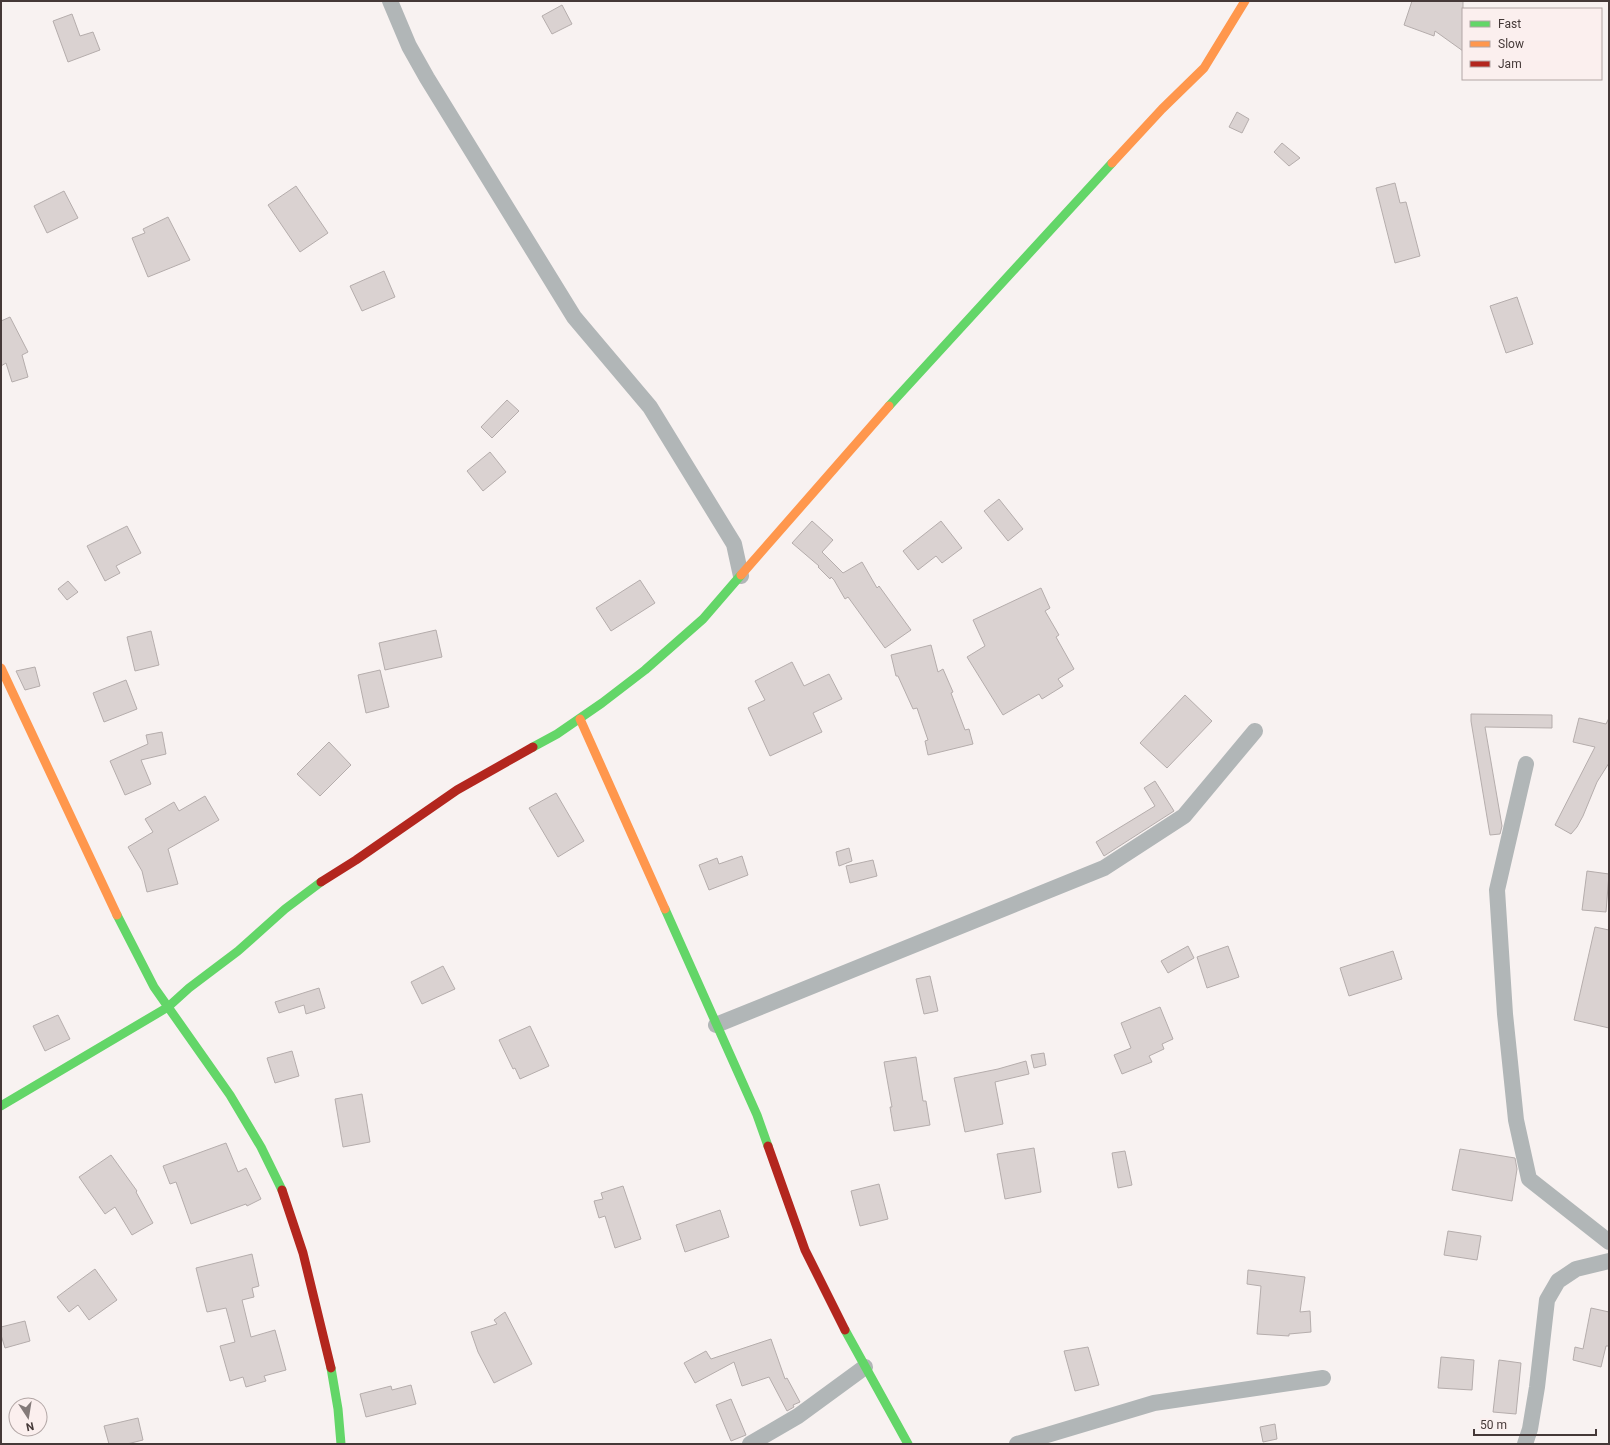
<svg xmlns="http://www.w3.org/2000/svg" width="1610" height="1445" font-family="Roboto,sans-serif">
<rect width="100%" height="100%" fill="#f8f2f1"/>
<g fill="#dad2d1" stroke="#b5adac">
<polygon points="1412,1 1463,1 1463,51 1435,31 1434,36 1404,25"/>
<polygon points="562,5 572,24 552,34 542,16"/>
<polygon points="72,14 80,36 93,32 100,50 68,62 53,21"/>
<polygon points="1237,112 1249,119 1242,133 1229,127"/>
<polygon points="1282,143 1300,158 1289,166 1274,152"/>
<polygon points="1395,183 1400,203 1406,202 1420,256 1395,263 1376,188"/>
<polygon points="296,186 328,233 300,252 268,205"/>
<polygon points="64,191 78,218 47,233 34,206"/>
<polygon points="168,217 190,260 148,277 132,238 145,233 143,229"/>
<polygon points="384,271 395,297 362,311 350,286"/>
<polygon points="1517,297 1533,344 1506,353 1490,306"/>
<polygon points="10,317 28,352 22,355 28,377 12,382 6,363 1,366 1,321"/>
<polygon points="507,400 519,411 492,438 481,427"/>
<polygon points="490,452 506,472 483,491 467,471"/>
<polygon points="999,499 1023,529 1008,541 984,511"/>
<polygon points="812,521 833,540 822,552 843,573 862,562 877,588 879,586 911,630 885,648 848,597 845,599 834,580 831,577 830,579 818,567 819,566 792,543"/>
<polygon points="941,521 962,548 942,563 936,556 918,570 903,551"/>
<polygon points="127,526 141,553 116,566 120,573 105,581 87,546"/>
<polygon points="640,580 655,603 611,631 596,608"/>
<polygon points="68,581 78,592 67,600 58,589"/>
<polygon points="1041,588 1050,608 1045,611 1059,635 1056,637 1074,669 1058,679 1063,686 1042,699 1039,694 1003,715 967,657 985,646 973,620"/>
<polygon points="436,630 442,657 385,670 379,643"/>
<polygon points="151,631 159,665 135,671 127,637"/>
<polygon points="931,645 938,672 943,669 953,692 951,693 965,730 969,729 973,744 928,755 925,741 928,740 917,708 913,709 898,676 896,676 891,655"/>
<polygon points="792,662 804,686 829,674 842,699 813,713 822,732 770,756 748,708 765,700 755,681"/>
<polygon points="35,667 40,686 25,690 16,671"/>
<polygon points="380,670 389,707 366,713 358,675"/>
<polygon points="126,680 137,709 104,722 93,693"/>
<polygon points="1185,695 1212,721 1167,768 1140,743"/>
<polygon points="1471,714 1552,715 1552,728 1485,727 1502,826 1500,834 1490,835 1471,721"/>
<polygon points="1579,718 1606,724 1609,718 1609,763 1597,782 1583,816 1577,827 1571,834 1555,825 1595,747 1573,742"/>
<polygon points="162,732 166,754 141,760 151,784 125,795 110,761 148,744 146,735"/>
<polygon points="329,742 351,765 320,796 297,774"/>
<polygon points="1155,781 1174,811 1104,856 1096,842 1155,806 1144,788"/>
<polygon points="556,793 584,841 558,857 529,808"/>
<polygon points="205,796 219,820 168,849 178,884 147,892 142,871 128,847 153,832 145,819 174,802 179,811"/>
<polygon points="849,848 852,861 839,866 836,852"/>
<polygon points="742,856 748,875 709,890 699,865 717,858 719,864"/>
<polygon points="873,860 877,876 850,883 846,866"/>
<polygon points="1587,871 1609,874 1606,912 1582,910"/>
<polygon points="1595,927 1609,930 1609,1028 1574,1020"/>
<polygon points="1188,946 1194,958 1168,973 1161,961"/>
<polygon points="1228,946 1239,977 1207,988 1197,957"/>
<polygon points="1393,951 1402,979 1349,996 1340,968"/>
<polygon points="443,966 455,989 422,1004 411,982"/>
<polygon points="930,976 938,1011 924,1014 916,979"/>
<polygon points="319,988 325,1008 306,1014 304,1005 279,1013 275,1002"/>
<polygon points="1160,1007 1173,1039 1162,1044 1164,1049 1149,1056 1152,1062 1122,1074 1114,1055 1131,1048 1121,1023"/>
<polygon points="58,1015 70,1039 45,1051 33,1026"/>
<polygon points="530,1026 549,1066 520,1079 515,1068 513,1069 499,1040"/>
<polygon points="292,1051 299,1076 275,1083 267,1058"/>
<polygon points="1044,1053 1046,1065 1034,1068 1031,1055"/>
<polygon points="916,1057 923,1101 926,1101 930,1125 894,1131 890,1107 892,1107 884,1062"/>
<polygon points="1026,1061 1029,1074 995,1082 1003,1124 965,1132 954,1078 998,1069"/>
<polygon points="362,1094 370,1142 343,1147 335,1099"/>
<polygon points="226,1143 238,1172 246,1168 261,1199 247,1206 246,1204 191,1224 176,1182 170,1184 163,1166"/>
<polygon points="1034,1148 1041,1192 1005,1199 997,1154"/>
<polygon points="1460,1149 1515,1158 1517,1169 1512,1201 1452,1190"/>
<polygon points="1125,1151 1132,1185 1118,1188 1112,1153"/>
<polygon points="111,1155 137,1191 136,1192 153,1223 132,1235 115,1207 105,1214 79,1177"/>
<polygon points="879,1184 888,1219 860,1226 851,1191"/>
<polygon points="623,1186 641,1239 615,1248 605,1216 599,1218 594,1201 603,1199 601,1193"/>
<polygon points="720,1210 729,1237 685,1252 676,1225"/>
<polygon points="1448,1231 1481,1236 1477,1260 1444,1255"/>
<polygon points="252,1254 259,1286 252,1288 254,1297 242,1300 251,1337 275,1330 286,1370 264,1376 266,1381 246,1387 243,1377 230,1381 220,1346 235,1342 226,1308 207,1312 196,1268"/>
<polygon points="95,1269 117,1300 89,1320 78,1305 69,1312 57,1297"/>
<polygon points="1248,1270 1305,1277 1300,1312 1310,1311 1311,1332 1289,1334 1289,1336 1257,1334 1261,1286 1247,1284"/>
<polygon points="1591,1308 1609,1312 1609,1346 1606,1346 1601,1367 1573,1360 1575,1347 1583,1349"/>
<polygon points="505,1312 532,1364 494,1383 478,1352 471,1332 497,1324 494,1320"/>
<polygon points="25,1321 30,1341 5,1348 1,1335 1,1327"/>
<polygon points="771,1339 785,1379 787,1378 800,1402 793,1405 794,1407 787,1411 769,1377 742,1386 734,1362 695,1383 684,1363 706,1351 711,1359"/>
<polygon points="1088,1347 1099,1385 1075,1391 1064,1351"/>
<polygon points="1441,1357 1474,1360 1472,1390 1438,1388"/>
<polygon points="1499,1360 1521,1363 1516,1414 1493,1412"/>
<polygon points="411,1385 416,1404 366,1417 360,1394 391,1386 392,1390"/>
<polygon points="731,1399 746,1435 731,1441 716,1405"/>
<polygon points="138,1418 143,1440 127,1444 109,1444 104,1426"/>
<polygon points="1275,1424 1277,1439 1263,1442 1260,1427"/>
</g>
<g fill="none" stroke-linecap="round" stroke-linejoin="round">
<g stroke="#b1b6b7" stroke-width="16">
<polyline points="390,1 409,46 427,78 574,317 650,407 734,544 741,576"/>
<polyline points="1526,764 1497,890 1505,1014 1516,1120 1529,1179 1609,1242"/>
<polyline points="716,1025 1104,868 1184,816 1255,731"/>
<polyline points="750,1444 798,1416 865,1367"/>
<polyline points="1017,1444 1154,1403 1323,1378"/>
<polyline points="1525,1444 1530,1429 1537,1387 1547,1300 1558,1281 1576,1269 1609,1261"/>
</g>
<g stroke="#63d668" stroke-width="9">
<polyline points="889,406 1112,163"/>
<polyline points="533,747 557,734 602,703 645,670 703,619 741,575"/>
<polyline points="665,909 757,1115 768,1146"/>
<polyline points="117,915 154,987 230,1095 261,1147 282,1190"/>
<polyline points="1,1106 168,1007 189,988 238,951 285,909 321,882"/>
<polyline points="845,1330 908,1444"/>
<polyline points="331,1368 338,1409 341,1444"/>
</g>
<g stroke="#ff974d" stroke-width="9">
<polyline points="1112,163 1162,109 1204,68 1245,1"/>
<polyline points="741,575 889,406"/>
<polyline points="1,668 117,915"/>
<polyline points="580,719 665,909"/>
</g>
<g stroke="#b3261e" stroke-width="9">
<polyline points="321,882 356,860 457,790 533,747"/>
<polyline points="768,1146 805,1250 845,1330"/>
<polyline points="282,1190 303,1253 331,1368"/>
</g>
</g>
<rect width="1610" height="1445" fill="none" stroke="#453938" stroke-width="4"/>
<rect x="1462" y="8" width="140" height="72" fill="#fbefee" stroke="#b2a6a5"/>
<rect x="1470" y="21" width="20" height="6" fill="#63d668" stroke="#b2a6a5"/>
<text x="1498" y="28" font-size="12" fill="#453938">Fast</text>
<rect x="1470" y="41" width="20" height="6" fill="#ff974d" stroke="#b2a6a5"/>
<text x="1498" y="48" font-size="12" fill="#453938">Slow</text>
<rect x="1470" y="61" width="20" height="6" fill="#b3261e" stroke="#b2a6a5"/>
<text x="1498" y="68" font-size="12" fill="#453938">Jam</text>
<g transform="translate(28 1417) rotate(168)"><circle r="19" fill="#fbefee" stroke="#b2a6a5"/>
<path d="M0-3L7 15L0 10L-7 15Z" fill="#847a79"/>
<text y="-6" font-size="11" font-weight="bold" text-anchor="middle" fill="#453938">N</text>
</g>
<path d="M1474 1429v6h122v-6" fill="none" stroke="#453938" stroke-width="2"/>
<text x="1480" y="1429" font-size="12" fill="#453938" stroke="#fbefee" stroke-width="3" paint-order="stroke">50 m</text>
</svg>
